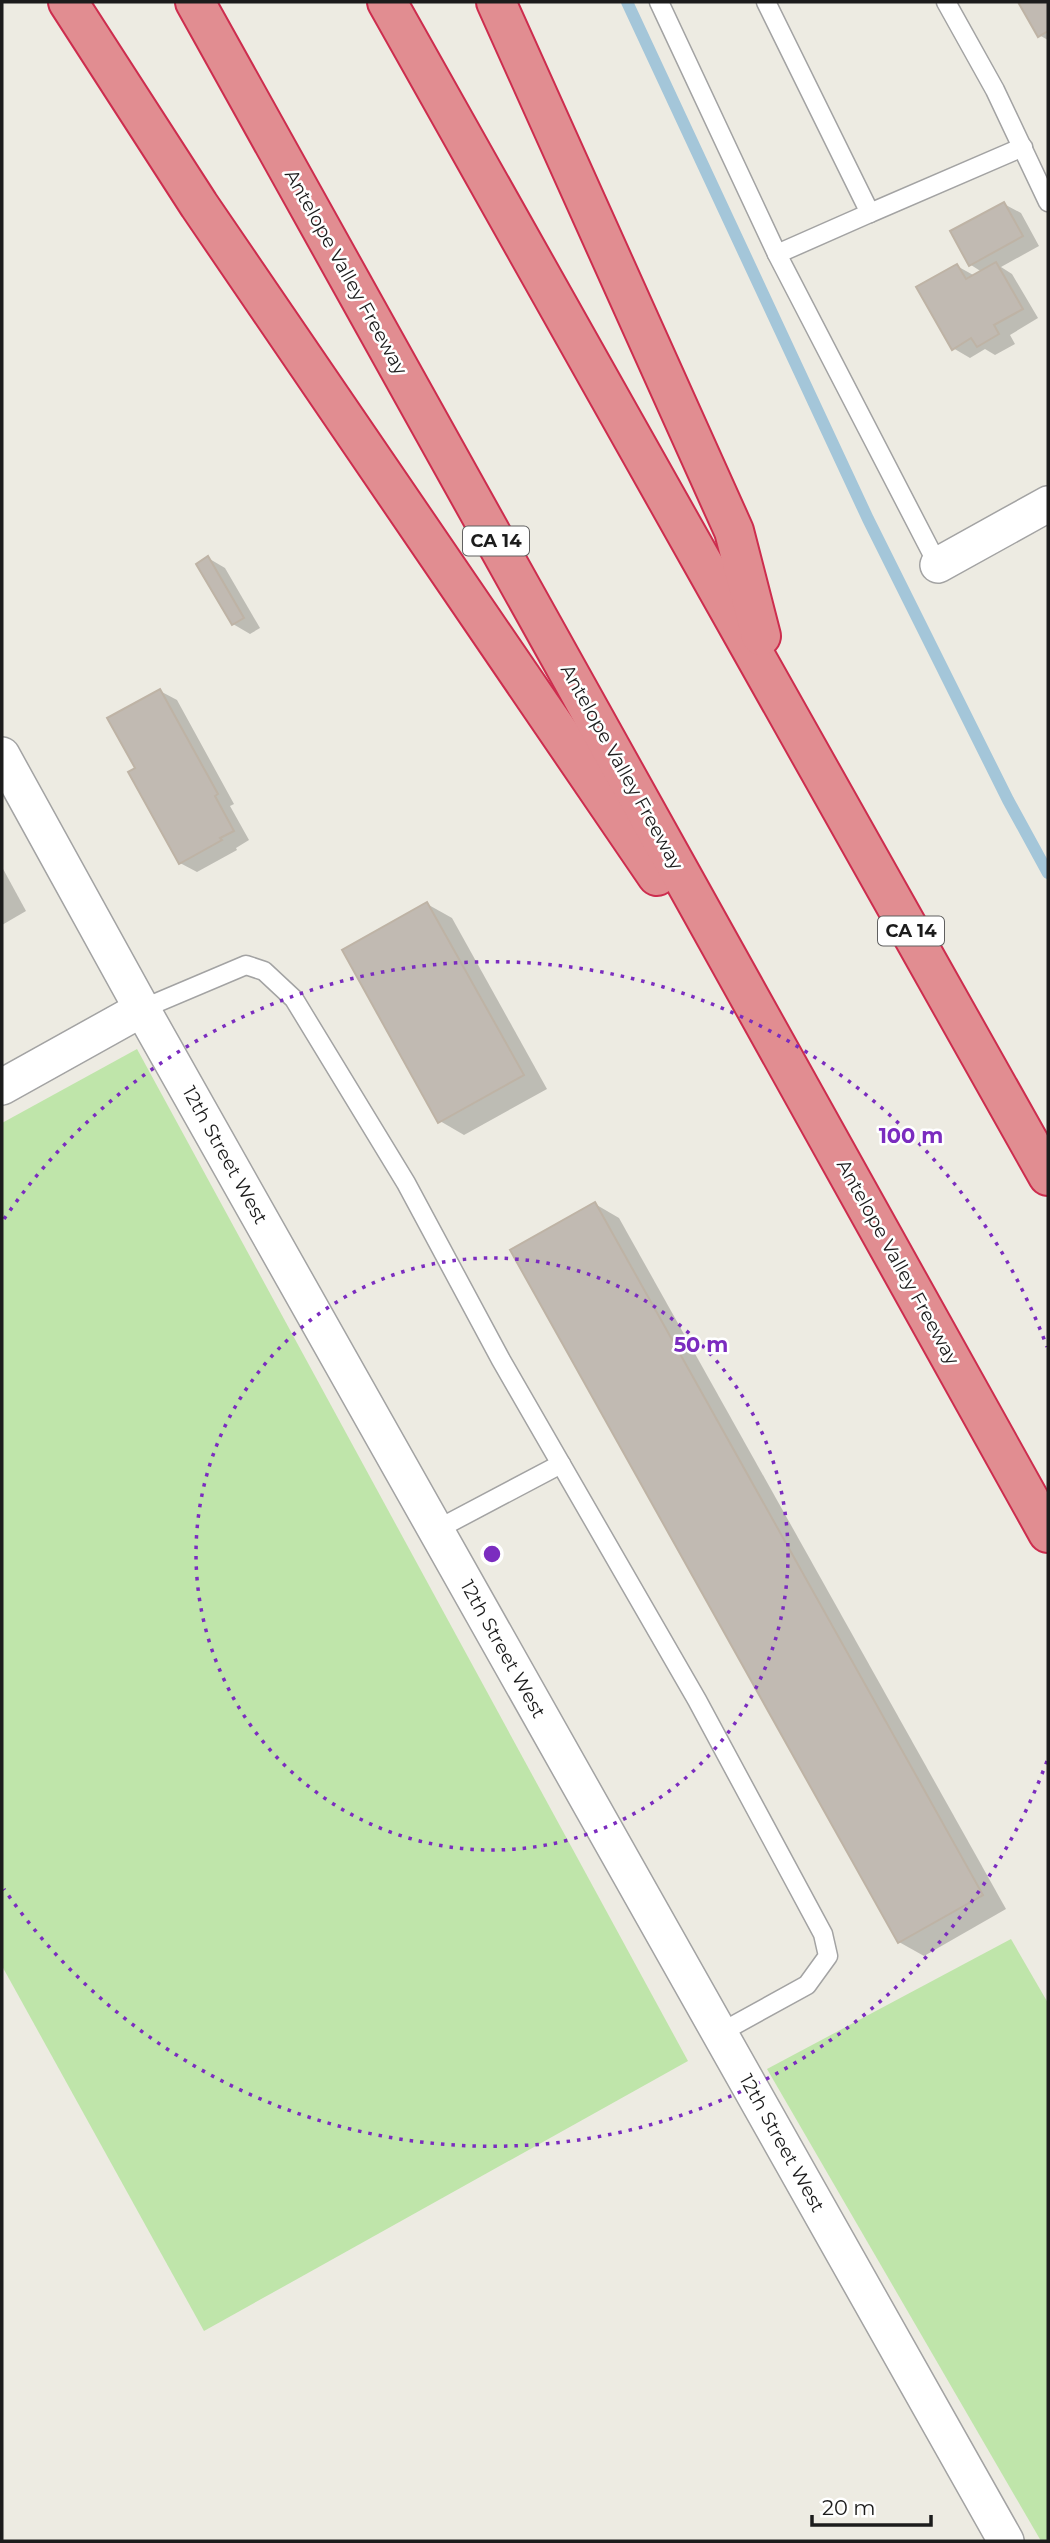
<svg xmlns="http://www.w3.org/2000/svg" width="1050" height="2543" font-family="Montserrat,sans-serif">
<rect width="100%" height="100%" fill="#edebe2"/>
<g fill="#bfe5aa">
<polygon points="137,1049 688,2061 204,2331 2,1966 2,1123"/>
<polygon points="1011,1939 1048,2003 1048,2541 1041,2541 767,2069"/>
</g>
<g fill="#0003">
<polygon points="1020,2 1048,2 1048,40 1039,35"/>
<polygon points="1004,204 1021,213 1039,246 1001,267 1012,274 1038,318 1010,335 1015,344 995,355 985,349 970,358 953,348 957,266 975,276 982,272 971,265"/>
<polygon points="208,558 225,568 260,628 250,634 233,624"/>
<polygon points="160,691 177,700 234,804 230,806 249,840 236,848 237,850 197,872 180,863 137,768"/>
<polygon points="2,867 26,911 2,925"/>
<polygon points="427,904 452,918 547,1089 464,1135 440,1121"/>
<polygon points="595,1204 619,1218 1006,1909 924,1956 899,1942"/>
</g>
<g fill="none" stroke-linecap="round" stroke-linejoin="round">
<polyline stroke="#a4c6d9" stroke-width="12" points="627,2 868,519 1008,800 1048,873"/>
</g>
<g fill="#c1bab2" stroke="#beb3a5" stroke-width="2">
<polygon points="1018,2 1048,2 1048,31 1038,37"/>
<polygon points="1004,202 1023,236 969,266 950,231"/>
<polygon points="996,262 1023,309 994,325 999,334 977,347 971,338 952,350 916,287 957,264 966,279"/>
<polygon points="208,556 244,618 232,625 196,564"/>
<polygon points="160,689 218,794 215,796 234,831 220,838 222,840 179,864 128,772 135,768 107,718"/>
<polygon points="427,902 524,1075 438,1123 342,950"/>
<polygon points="595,1202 983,1895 898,1943 510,1250"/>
</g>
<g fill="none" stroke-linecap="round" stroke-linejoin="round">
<g stroke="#a3a3a3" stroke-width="21">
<g id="lane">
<polyline points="659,2 777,254"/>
<polyline points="766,2 870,213 1023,147"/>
<polyline points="946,2 995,90 1048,202"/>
<polyline points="870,213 777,254 938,565"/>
<polyline points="142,1009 246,965 264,971 294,999 406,1183 501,1360 697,1700 823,1934 828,1956 807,1985 720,2033"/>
<polyline points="436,1530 561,1464"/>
</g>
</g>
<g stroke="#a3a3a3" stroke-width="38">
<g id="street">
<polyline points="938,565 1048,504"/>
<polyline points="2,755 142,1009 1006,2541"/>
<polyline points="2,1087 142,1009"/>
</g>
</g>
<g stroke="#cd2d4e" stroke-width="42">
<g id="highway">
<polyline points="68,2 199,205 657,876"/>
<polyline points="195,2 1048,1533"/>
<polyline points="387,2 1048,1176"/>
<polyline points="496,2 734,531 761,636"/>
</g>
</g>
<use href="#lane" stroke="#fff" stroke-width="18"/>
<use href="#street" stroke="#fff" stroke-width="35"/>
<use href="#highway" stroke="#e18d91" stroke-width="38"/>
</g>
<g fill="none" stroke="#7b2cbf" stroke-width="3.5" stroke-dasharray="3.5 7">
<circle cx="492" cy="1554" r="296"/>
<path d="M1047 1761A592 592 0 0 1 4 1889M4 1219A592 592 0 0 1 1047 1347"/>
</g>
<g text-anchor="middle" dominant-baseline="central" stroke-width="5" stroke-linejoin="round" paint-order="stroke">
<g fill="#fff" stroke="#606060" stroke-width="2">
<rect x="463" y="526.5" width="66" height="29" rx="5"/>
<rect x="878" y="916.5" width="66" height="29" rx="5"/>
</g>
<g font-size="18" font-weight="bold" fill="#1c1c1c">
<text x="496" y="541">CA 14</text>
<text x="911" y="931">CA 14</text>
</g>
<g font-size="19" fill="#1c1c1c" stroke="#fff">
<text transform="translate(346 272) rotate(61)">Antelope Valley Freeway</text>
<text transform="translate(622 767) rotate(61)">Antelope Valley Freeway</text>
<text transform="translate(225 1155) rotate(61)">12th Street West</text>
<text transform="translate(898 1262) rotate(61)">Antelope Valley Freeway</text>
<text transform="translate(503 1649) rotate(61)">12th Street West</text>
<text transform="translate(782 2143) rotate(61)">12th Street West</text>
</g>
</g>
<circle cx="492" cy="1554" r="10" fill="#7b2cbf" stroke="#fff" stroke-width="3.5"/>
<g font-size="21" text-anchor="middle" font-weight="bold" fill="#7b2cbf" stroke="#fff" stroke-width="5" stroke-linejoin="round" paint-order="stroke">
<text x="911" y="1143">100 m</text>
<text x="701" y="1352">50 m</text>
</g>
<rect width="1050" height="2543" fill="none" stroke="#1c1c1c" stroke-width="7"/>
<path d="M812 2515v10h119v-10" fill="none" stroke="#1c1c1c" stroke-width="3.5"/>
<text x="822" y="2515" font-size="21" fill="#1c1c1c" stroke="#ffffff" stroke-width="5" paint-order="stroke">20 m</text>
</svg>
